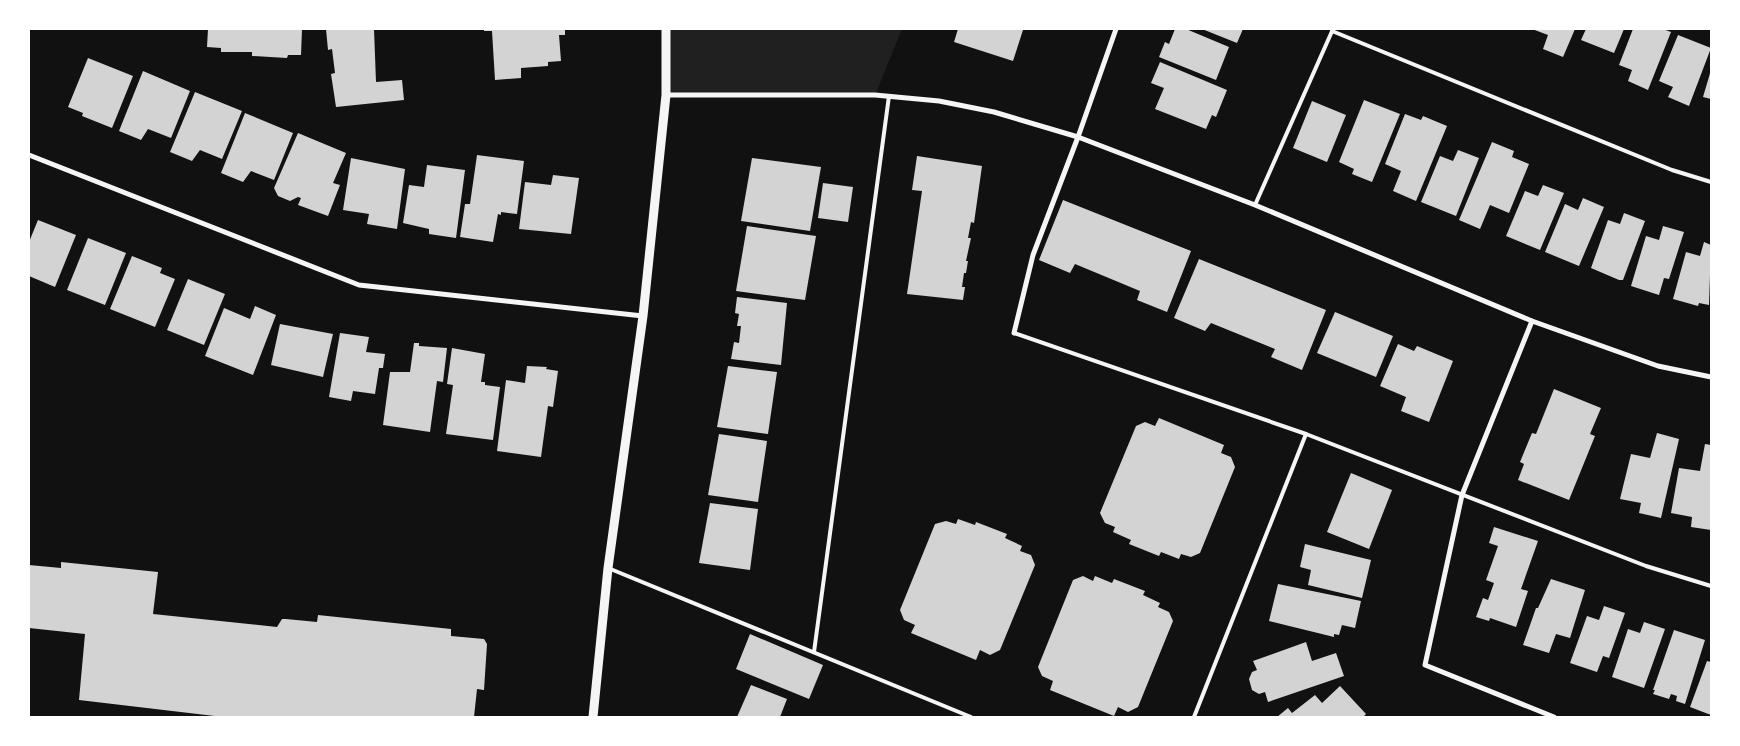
<svg xmlns="http://www.w3.org/2000/svg" width="1740" height="746" font-family="'Public Sans',sans-serif">
<rect width="100%" height="100%" fill="#111"/>
<polygon fill="#202020" points="666,29 902,29 875,95 666,95"/>
<g fill="#d3d3d3">
<polygon points="208,29 302,29 301,55 288,55 287,58 252,56 252,52 221,52 221,48 207,47"/>
<polygon points="326,29 374,29 376,82 402,80 404,100 336,107 331,74 335,73 332,49 328,50"/>
<polygon points="484,29 565,29 565,35 559,35 561,61 548,62 548,66 521,68 521,78 495,80 492,31 484,31"/>
<polygon points="958,29 1019,29 1023,30 1013,61 954,42"/>
<polygon points="1175,29 1186,29 1229,47 1216,80 1159,57 1165,42 1169,44"/>
<polygon points="1202,29 1243,29 1237,43"/>
<polygon points="1532,29 1575,29 1563,57 1543,49 1548,35"/>
<polygon points="1586,29 1624,29 1614,53 1581,40"/>
<polygon points="1633,29 1663,29 1671,32 1648,90 1628,81 1632,70 1619,65"/>
<polygon points="1678,35 1711,48 1689,106 1668,97 1673,87 1659,81"/>
<polygon points="88,58 133,76 112,128 82,116 83,113 68,107"/>
<polygon points="1160,62 1227,90 1216,117 1212,115 1206,129 1155,109 1164,88 1151,83"/>
<polygon points="1711,70 1711,99 1703,97"/>
<polygon points="143,71 190,91 171,138 148,129 141,140 119,131"/>
<polygon points="195,92 242,111 222,159 200,150 192,161 170,152"/>
<polygon points="1364,100 1400,114 1372,182 1352,174 1354,169 1339,162"/>
<polygon points="1312,101 1346,115 1327,162 1293,148"/>
<polygon points="245,113 293,133 274,180 251,171 243,182 221,173"/>
<polygon points="1405,114 1421,120 1423,116 1447,126 1416,201 1393,191 1401,171 1385,164"/>
<polygon points="298,133 346,153 333,183 340,185 328,216 298,205 301,198 298,197 290,201 278,196 274,188"/>
<polygon points="1492,142 1514,151 1512,157 1529,164 1509,213 1490,205 1480,229 1459,220"/>
<polygon points="1458,150 1479,158 1456,216 1421,202 1440,156 1453,161"/>
<polygon points="477,155 524,161 517,214 501,212 501,215 498,214 493,242 460,237 465,204 470,204"/>
<polygon points="917,156 982,166 974,223 971,222 968,238 971,238 966,261 968,261 966,273 964,273 962,287 965,287 963,300 907,294 922,191 912,190"/>
<polygon points="351,158 405,169 397,229 367,224 369,214 343,210"/>
<polygon points="752,158 821,167 810,231 741,221"/>
<polygon points="427,165 465,170 456,238 429,234 429,229 403,223 409,185 424,187"/>
<polygon points="553,175 579,178 571,234 519,229 525,182 551,185"/>
<polygon points="823,183 853,187 848,222 818,218"/>
<polygon points="1543,185 1564,193 1540,250 1506,236 1525,191 1538,196"/>
<polygon points="1583,198 1604,207 1579,266 1545,252 1565,204 1578,210"/>
<polygon points="1063,200 1191,251 1167,312 1137,300 1140,291 1075,264 1070,273 1039,260"/>
<polygon points="1624,213 1645,221 1623,280 1619,280 1591,268 1608,220 1620,224"/>
<polygon points="38,220 76,235 55,287 29,276 29,242"/>
<polygon points="747,226 816,236 805,300 736,291"/>
<polygon points="1663,226 1684,232 1669,279 1664,278 1659,295 1631,286 1646,236 1659,240"/>
<polygon points="88,238 126,253 105,305 67,290"/>
<polygon points="1704,242 1711,245 1709,305 1699,303 1698,306 1673,299 1686,252 1700,256"/>
<polygon points="132,256 162,268 160,273 175,279 155,327 110,309"/>
<polygon points="1199,259 1326,310 1302,370 1271,357 1275,349 1211,323 1205,331 1174,318"/>
<polygon points="188,279 225,294 204,345 167,330"/>
<polygon points="737,297 787,303 781,365 731,359 734,342 739,343 741,326 737,326 739,314 735,313"/>
<polygon points="255,306 276,315 253,375 205,356 224,308 250,319"/>
<polygon points="1335,312 1393,336 1376,377 1317,353"/>
<polygon points="280,324 333,334 323,377 271,365"/>
<polygon points="340,333 369,337 366,352 385,354 383,368 379,368 375,394 353,391 351,401 329,397"/>
<polygon points="414,343 419,343 419,346 447,348 443,382 437,381 430,432 383,425 390,372 410,372"/>
<polygon points="1398,344 1414,351 1417,346 1453,361 1429,422 1401,411 1406,397 1380,386"/>
<polygon points="452,348 485,354 481,382 485,382 485,385 500,387 493,440 446,434 453,385 447,384"/>
<polygon points="527,366 547,367 546,369 558,371 553,407 548,406 541,457 497,451 506,380 525,383"/>
<polygon points="728,366 777,372 768,434 717,427"/>
<polygon points="1554,389 1601,408 1590,434 1595,436 1569,500 1518,480 1524,464 1520,462 1532,433 1536,434"/>
<polygon points="1159,418 1224,445 1221,453 1231,457 1235,467 1200,553 1191,557 1181,554 1179,559 1161,552 1159,556 1129,544 1131,540 1113,532 1115,527 1105,523 1100,513 1136,426 1145,422 1155,426"/>
<polygon points="1657,433 1679,439 1661,518 1639,513 1641,503 1620,499 1631,454 1650,458"/>
<polygon points="719,434 767,441 758,502 708,495"/>
<polygon points="1705,444 1711,445 1711,530 1691,527 1692,517 1671,513 1679,468 1700,471"/>
<polygon points="1351,473 1392,490 1369,549 1327,532"/>
<polygon points="710,503 758,509 750,570 699,563"/>
<polygon points="958,519 975,525 976,522 1007,534 1005,538 1022,546 1020,551 1031,555 1035,565 1000,650 990,655 980,650 976,660 911,633 915,625 904,620 900,610 935,524 946,521 956,524"/>
<polygon points="1494,527 1538,541 1521,589 1528,591 1516,627 1490,618 1489,621 1476,617 1483,598 1488,600 1494,583 1486,580 1498,546 1489,543"/>
<polygon points="1305,544 1371,560 1362,598 1308,585 1311,570 1300,567"/>
<polygon points="61,562 158,572 153,614 277,627 282,619 286,619 317,622 318,615 451,629 451,636 484,639 487,644 484,690 477,689 474,717 223,717 79,700 85,634 29,628 29,565 61,568"/>
<polygon points="1083,576 1093,581 1095,576 1112,583 1114,579 1145,591 1143,595 1160,603 1158,607 1169,612 1173,621 1138,707 1128,712 1118,707 1114,716 1050,690 1053,681 1042,676 1038,667 1073,580"/>
<polygon points="1551,579 1585,590 1570,638 1556,634 1549,653 1523,645 1536,608 1538,608"/>
<polygon points="1278,584 1361,601 1355,628 1342,625 1339,635 1334,634 1334,637 1269,621"/>
<polygon points="1604,606 1625,613 1609,658 1603,656 1597,672 1570,663 1587,616 1599,620"/>
<polygon points="1644,622 1665,629 1644,688 1612,677 1628,629 1640,633"/>
<polygon points="1674,630 1705,640 1685,704 1676,701 1677,696 1671,694 1669,699 1653,694 1655,690 1653,690"/>
<polygon points="750,634 823,665 809,699 736,669"/>
<polygon points="1306,642 1312,661 1336,653 1344,676 1268,702 1265,692 1259,694 1252,690 1249,679 1252,672 1257,670 1253,661"/>
<polygon points="1707,661 1711,662 1711,715 1690,707"/>
<polygon points="751,685 787,699 780,717 737,717"/>
<polygon points="1340,686 1366,714 1363,717 1277,717 1288,708 1292,713 1315,695 1322,703"/>
</g>
<g fill="none" stroke-linecap="round" stroke-linejoin="round">
<g stroke="#f5f5f5" stroke-width="4">
<polyline points="1332,31 1672,170 1711,182"/>
<polyline points="1255,205 1333,29"/>
<polyline points="1014,333 1306,434 1646,566 1711,586"/>
<polyline points="608,568 971,717"/>
<polyline points="814,652 889,96"/>
<polyline points="1194,717 1306,434"/>
</g>
<g stroke="#f5f5f5" stroke-width="5">
<polyline points="666,95 875,95 939,101 994,112 1078,137 1255,205 1532,321 1658,366 1711,377"/>
<polyline points="29,155 359,285 643,316"/>
<polyline points="1532,321 1462,495 1425,665 1554,717"/>
<polyline points="1014,333 1033,255 1078,137 1116,29"/>
</g>
<polyline stroke="#f5f5f5" stroke-width="9" points="593,717 608,568 643,316 666,95 666,29"/>
</g>
<rect width="1740" height="746" fill="none" stroke="#ffffff" stroke-width="60"/>
</svg>
